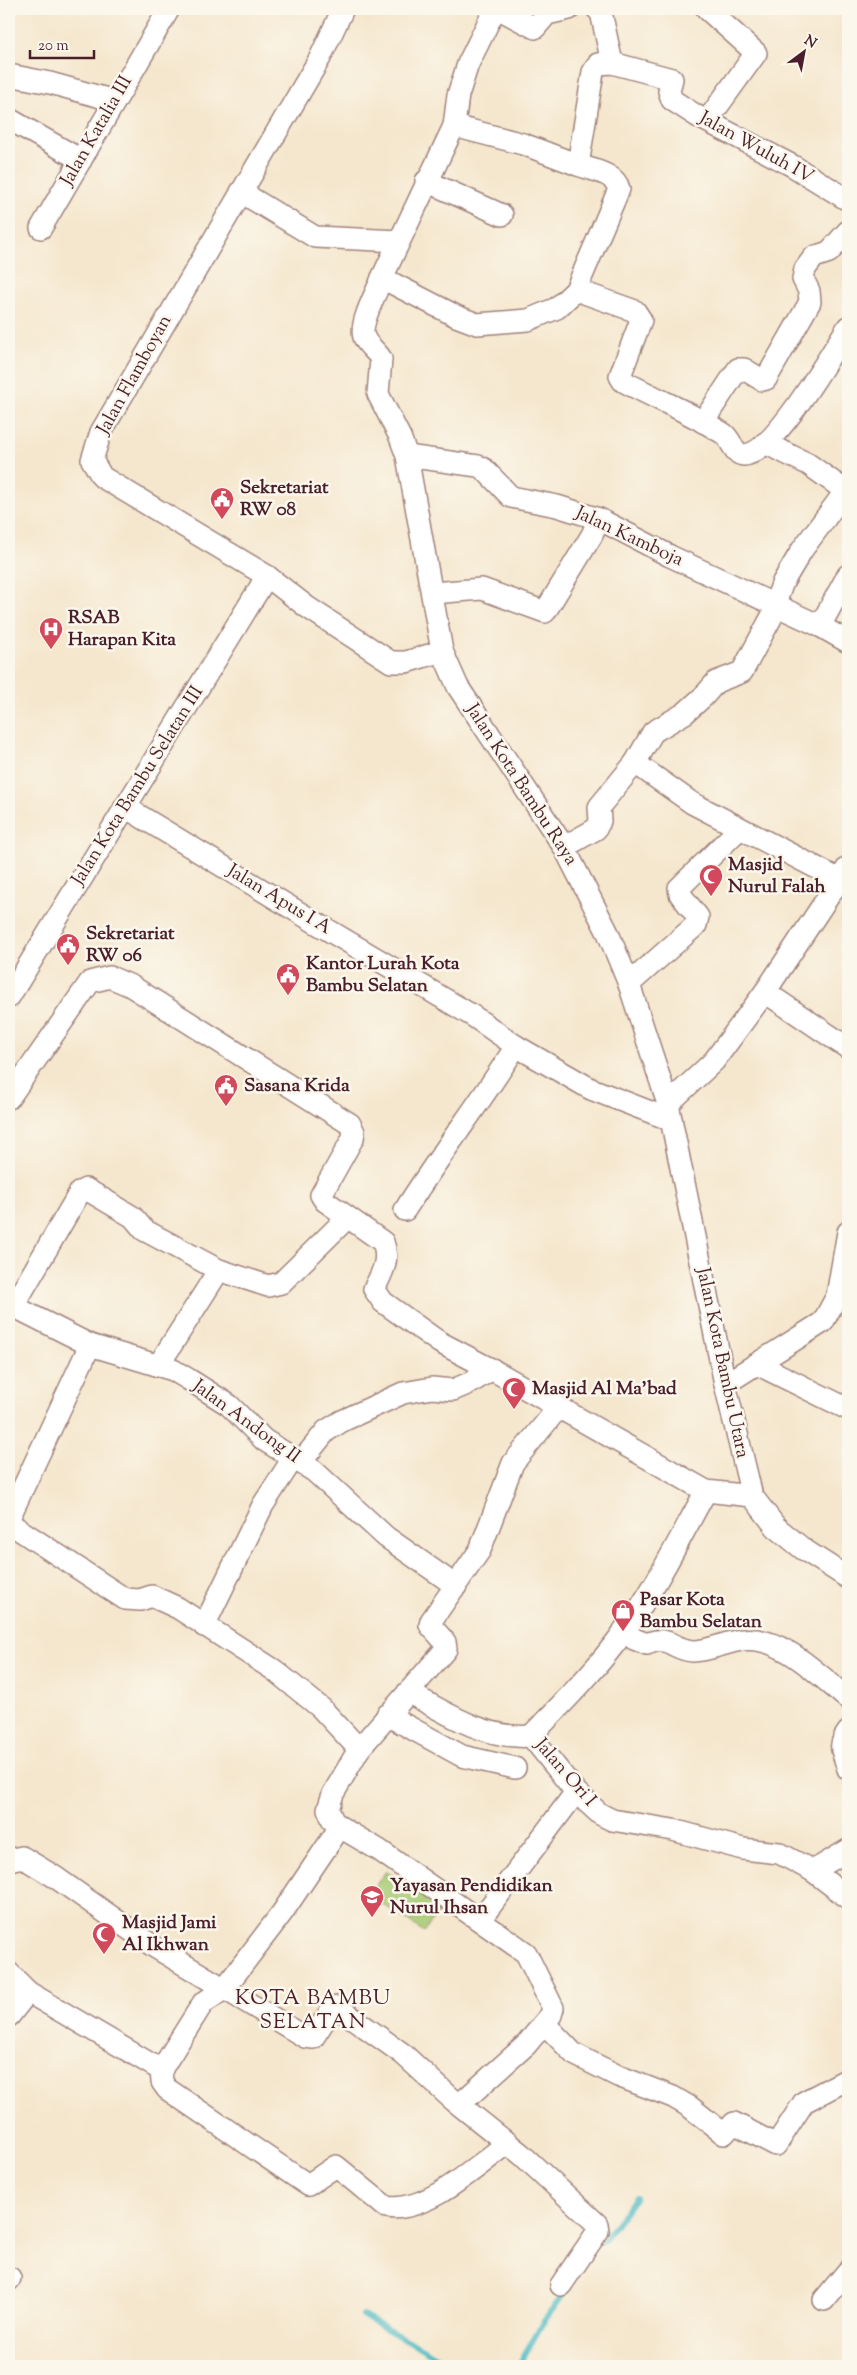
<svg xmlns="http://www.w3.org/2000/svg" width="857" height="2375" font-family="'Sorts Mill Goudy',serif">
<rect width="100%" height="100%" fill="#fbf7ec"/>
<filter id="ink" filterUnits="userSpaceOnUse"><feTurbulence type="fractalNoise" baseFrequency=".02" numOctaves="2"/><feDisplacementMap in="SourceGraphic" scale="10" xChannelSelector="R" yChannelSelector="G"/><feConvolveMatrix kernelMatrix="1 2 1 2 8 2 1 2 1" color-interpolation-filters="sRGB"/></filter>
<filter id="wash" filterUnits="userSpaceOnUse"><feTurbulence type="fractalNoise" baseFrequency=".0096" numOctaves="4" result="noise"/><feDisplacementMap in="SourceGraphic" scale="20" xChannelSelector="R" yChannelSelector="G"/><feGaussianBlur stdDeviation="1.12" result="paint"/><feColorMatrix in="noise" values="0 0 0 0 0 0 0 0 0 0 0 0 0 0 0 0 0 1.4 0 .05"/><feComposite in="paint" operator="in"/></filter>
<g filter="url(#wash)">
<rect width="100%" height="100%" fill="#f5e7ce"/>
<polygon fill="#a7cb74" stroke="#787550" points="386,1871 441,1908 424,1932 369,1895"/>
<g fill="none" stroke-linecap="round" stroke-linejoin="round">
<g stroke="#4cbac4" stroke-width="6">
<polyline points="602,2242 636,2197"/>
<polyline points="363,2316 453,2366"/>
<polyline points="518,2366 542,2324 568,2288"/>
</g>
</g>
</g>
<g filter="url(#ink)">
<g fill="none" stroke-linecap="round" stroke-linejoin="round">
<g stroke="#a0837c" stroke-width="24">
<g id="minor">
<polyline points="343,9 320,58 101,432 92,460 102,477 267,576 307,607 391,662 406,662 442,651"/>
<path d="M495 9 468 64 458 95 454 126 382 278 456 316 477 324 528 320 557 308 576 290 619 189C615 173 592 170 578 165"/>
<polyline points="499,9 535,28 547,14 569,9"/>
<polyline points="597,9 601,12 612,63"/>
<polyline points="707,9 756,53 707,121"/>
<polyline points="9,75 50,83 115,101"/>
<polyline points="9,119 81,160"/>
<polyline points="454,126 523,144 578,165 593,72 598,64 612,63 672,79 669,91 672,100 697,116 793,166 848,200"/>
<polyline points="426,181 502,215"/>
<polyline points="241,192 315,237 399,241"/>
<polyline points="41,228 169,9"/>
<path d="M382 278C377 292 359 323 364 337 367 346 377 351 381 359L378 394 400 437 407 456 442 651 458 687 564 847 608 933 629 984 668 1104 725 1384 752 1496 776 1527 803 1549 848 1578"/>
<path d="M576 290 635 311 641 320 620 376 623 381C656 399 692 413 724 434 731 439 734 455 744 455 774 454 832 352 848 327"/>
<polyline points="703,422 738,369 744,369 762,380 766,379 810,302 809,291 803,279 805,269 814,257 829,252 848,231"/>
<polyline points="765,443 808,464 843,489 844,493 802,550 783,582 774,606"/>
<polyline points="407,456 478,466 484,469 511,497 557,506 599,519 670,556 820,626 848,642"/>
<polyline points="432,593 482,589 545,612 592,535 599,519"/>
<polyline points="820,626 848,575"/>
<polyline points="635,763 692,803 840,880"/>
<polyline points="125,807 313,921 473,1016 516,1046 591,1089 671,1120"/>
<polyline points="564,847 596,829 600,821 599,807 635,763 653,732 685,713 704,696 716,682 742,672 777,607"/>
<polyline points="629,984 696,925 698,917 680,894 679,888 739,829"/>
<polyline points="765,992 848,1048"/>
<polyline points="9,997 267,576"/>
<path d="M9 1098 90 982 110 977 131 986 350 1124 354 1132 353 1138 321 1195 325 1201 383 1242C390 1260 382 1273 374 1289L383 1302 439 1342 500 1374 706 1491 752 1496"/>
<polyline points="668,1104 714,1061 765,992 848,867"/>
<path d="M405 1210C440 1154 481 1102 516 1046"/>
<polyline points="9,1304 90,1345 173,1370 188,1379 229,1405 264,1440 314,1471 386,1537 456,1586"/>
<polyline points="13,1307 80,1192 86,1189 133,1217 144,1230 219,1270 268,1286 281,1283 347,1218"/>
<polyline points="757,1364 848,1409"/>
<polyline points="158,1366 219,1270"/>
<polyline points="725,1384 823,1322 837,1296 848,1232"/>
<polyline points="301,1462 326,1431 342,1421 403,1393 432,1388 453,1390 472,1382 492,1369"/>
<polyline points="9,1518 90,1345"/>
<polyline points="9,1523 125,1599 140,1600 152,1596 178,1608 274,1670 321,1708 359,1749"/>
<polyline points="204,1626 263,1505 294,1457"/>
<path d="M624 1630 634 1639 647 1644C668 1634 673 1650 693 1651 709 1651 726 1642 742 1640 780 1634 820 1676 848 1699"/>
<path d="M408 1692C445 1713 487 1740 531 1736"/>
<polyline points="387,1715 462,1756 515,1768"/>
<path d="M848 1732C836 1748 844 1752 848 1769"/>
<polyline points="531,1736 576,1792 600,1814 612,1820 673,1830 743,1849 779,1853 813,1871 848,1898"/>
<path d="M531 1736C564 1702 597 1669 625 1630 656 1587 680 1538 706 1491"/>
<polyline points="9,1860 22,1857 55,1877 153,1946 305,2037 313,2038 332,2009 337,2007 403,2054 452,2099 521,2154 597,2224 598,2231 561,2285"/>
<polyline points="813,1871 848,1850"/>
<polyline points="480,1920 576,1792"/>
<path d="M9 1973 28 1992 161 2070 162 2082 167 2089 308 2185 336 2166 386 2207C426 2214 477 2166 508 2143"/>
<polyline points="9,2016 28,1992"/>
<polyline points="544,2023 574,2054 618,2076 673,2097 690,2107 724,2134 734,2123 776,2145 804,2102 848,2079"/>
<polyline points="161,2070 203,2003 224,1989 282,1913 340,1827"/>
<polyline points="460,2104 526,2045 551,2015 553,2008 526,1953 379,1850 340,1827 333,1821 328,1809 333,1794 359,1749 446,1649 445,1642 430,1625 431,1621 480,1550 513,1463 558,1408"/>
<polyline points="9,2280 10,2278"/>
<polyline points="824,2300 848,2271"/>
</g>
</g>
<use href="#minor" stroke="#fff" stroke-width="21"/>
</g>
</g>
<defs>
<g id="civic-pin" transform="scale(1.25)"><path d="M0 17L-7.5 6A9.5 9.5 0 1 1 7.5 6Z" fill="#d1495b" stroke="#fbf7ec"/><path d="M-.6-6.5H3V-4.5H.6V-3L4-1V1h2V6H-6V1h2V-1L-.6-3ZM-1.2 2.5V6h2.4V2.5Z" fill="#fff"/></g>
<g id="hospital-pin" transform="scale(1.25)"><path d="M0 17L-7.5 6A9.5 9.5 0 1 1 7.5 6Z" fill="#d1495b" stroke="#fbf7ec"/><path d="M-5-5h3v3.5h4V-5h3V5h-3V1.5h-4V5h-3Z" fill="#fff"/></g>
<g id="mosque-pin" transform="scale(1.25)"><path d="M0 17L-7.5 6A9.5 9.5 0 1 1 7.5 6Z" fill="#d1495b" stroke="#fbf7ec"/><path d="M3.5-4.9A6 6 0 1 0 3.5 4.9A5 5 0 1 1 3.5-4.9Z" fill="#fff"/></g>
<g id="shop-pin" transform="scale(1.25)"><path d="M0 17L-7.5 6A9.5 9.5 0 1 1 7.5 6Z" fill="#d1495b" stroke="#fbf7ec"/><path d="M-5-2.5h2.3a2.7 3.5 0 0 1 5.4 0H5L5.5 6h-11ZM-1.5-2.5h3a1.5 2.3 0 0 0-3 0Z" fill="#fff"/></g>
<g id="school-pin" transform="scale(1.25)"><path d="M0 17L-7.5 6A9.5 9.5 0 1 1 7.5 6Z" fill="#d1495b" stroke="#fbf7ec"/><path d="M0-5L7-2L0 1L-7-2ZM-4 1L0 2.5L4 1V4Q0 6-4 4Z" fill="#fff"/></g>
</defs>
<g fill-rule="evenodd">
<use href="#civic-pin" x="222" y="499"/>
<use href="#hospital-pin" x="51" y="629"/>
<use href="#mosque-pin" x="711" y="876"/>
<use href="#civic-pin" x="68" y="945"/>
<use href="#civic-pin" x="288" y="975"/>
<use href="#civic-pin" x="226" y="1086"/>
<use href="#mosque-pin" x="514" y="1389"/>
<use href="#shop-pin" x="623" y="1611"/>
<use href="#school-pin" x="372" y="1897"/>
<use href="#mosque-pin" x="104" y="1934"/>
</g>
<g text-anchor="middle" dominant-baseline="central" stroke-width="5" stroke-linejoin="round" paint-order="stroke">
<g font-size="19" fill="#4a1f2b" stroke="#fbf7ec">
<text transform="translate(97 131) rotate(-60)">Jalan Katalia III</text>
<text transform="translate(756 148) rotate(29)">Jalan Wuluh IV</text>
<text transform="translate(135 375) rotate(-61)">Jalan Flamboyan</text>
<text transform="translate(629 537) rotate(25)">Jalan Kamboja</text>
<text transform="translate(521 785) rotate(57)">Jalan Kota Bambu Raya</text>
<text transform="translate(138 786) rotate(-58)">Jalan Kota Bambu Selatan III</text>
<text transform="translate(279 900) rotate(31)">Jalan Apus I A</text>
<text transform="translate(722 1363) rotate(78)">Jalan Kota Bambu Utara</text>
<text transform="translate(246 1422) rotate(36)">Jalan Andong II</text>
<text transform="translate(565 1773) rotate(49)">Jalan Ori I</text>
</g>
<g font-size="19" font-weight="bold" fill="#4a1f2b" stroke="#fbf7ec" text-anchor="start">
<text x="240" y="488">Sekretariat<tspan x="240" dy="22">RW 08</tspan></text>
<text x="68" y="618">RSAB<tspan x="68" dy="22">Harapan Kita</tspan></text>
<text x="728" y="865">Masjid<tspan x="728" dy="22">Nurul Falah</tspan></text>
<text x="86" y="934">Sekretariat<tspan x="86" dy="22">RW 06</tspan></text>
<text x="306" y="964">Kantor Lurah Kota<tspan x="306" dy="22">Bambu Selatan</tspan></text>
<text x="244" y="1086">Sasana Krida</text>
<text x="532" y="1389">Masjid Al Ma'bad</text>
<text x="640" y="1600">Pasar Kota<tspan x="640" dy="22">Bambu Selatan</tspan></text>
<text x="390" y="1886">Yayasan Pendidikan<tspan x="390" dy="22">Nurul Ihsan</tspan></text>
<text x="122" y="1923">Masjid Jami<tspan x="122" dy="22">Al Ikhwan</tspan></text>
</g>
<g font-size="21" letter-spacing="1" fill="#4a1f2b" stroke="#fbf7ec">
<text x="313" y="1999">KOTA BAMBU<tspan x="313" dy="24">SELATAN</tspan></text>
</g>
</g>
<rect width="857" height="2375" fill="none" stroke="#fbf7ec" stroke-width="30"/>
<g transform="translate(804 52) rotate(32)" stroke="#fbf7ec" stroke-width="4" paint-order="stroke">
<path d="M0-4L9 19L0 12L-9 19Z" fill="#4a1f2b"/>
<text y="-8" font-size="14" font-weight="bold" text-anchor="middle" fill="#4a1f2b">N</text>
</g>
<path d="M30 50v8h64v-8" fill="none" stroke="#4a1f2b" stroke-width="2.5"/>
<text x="38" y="50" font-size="15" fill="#4a1f2b" stroke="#fbf7ec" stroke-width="4" paint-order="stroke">20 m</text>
</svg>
